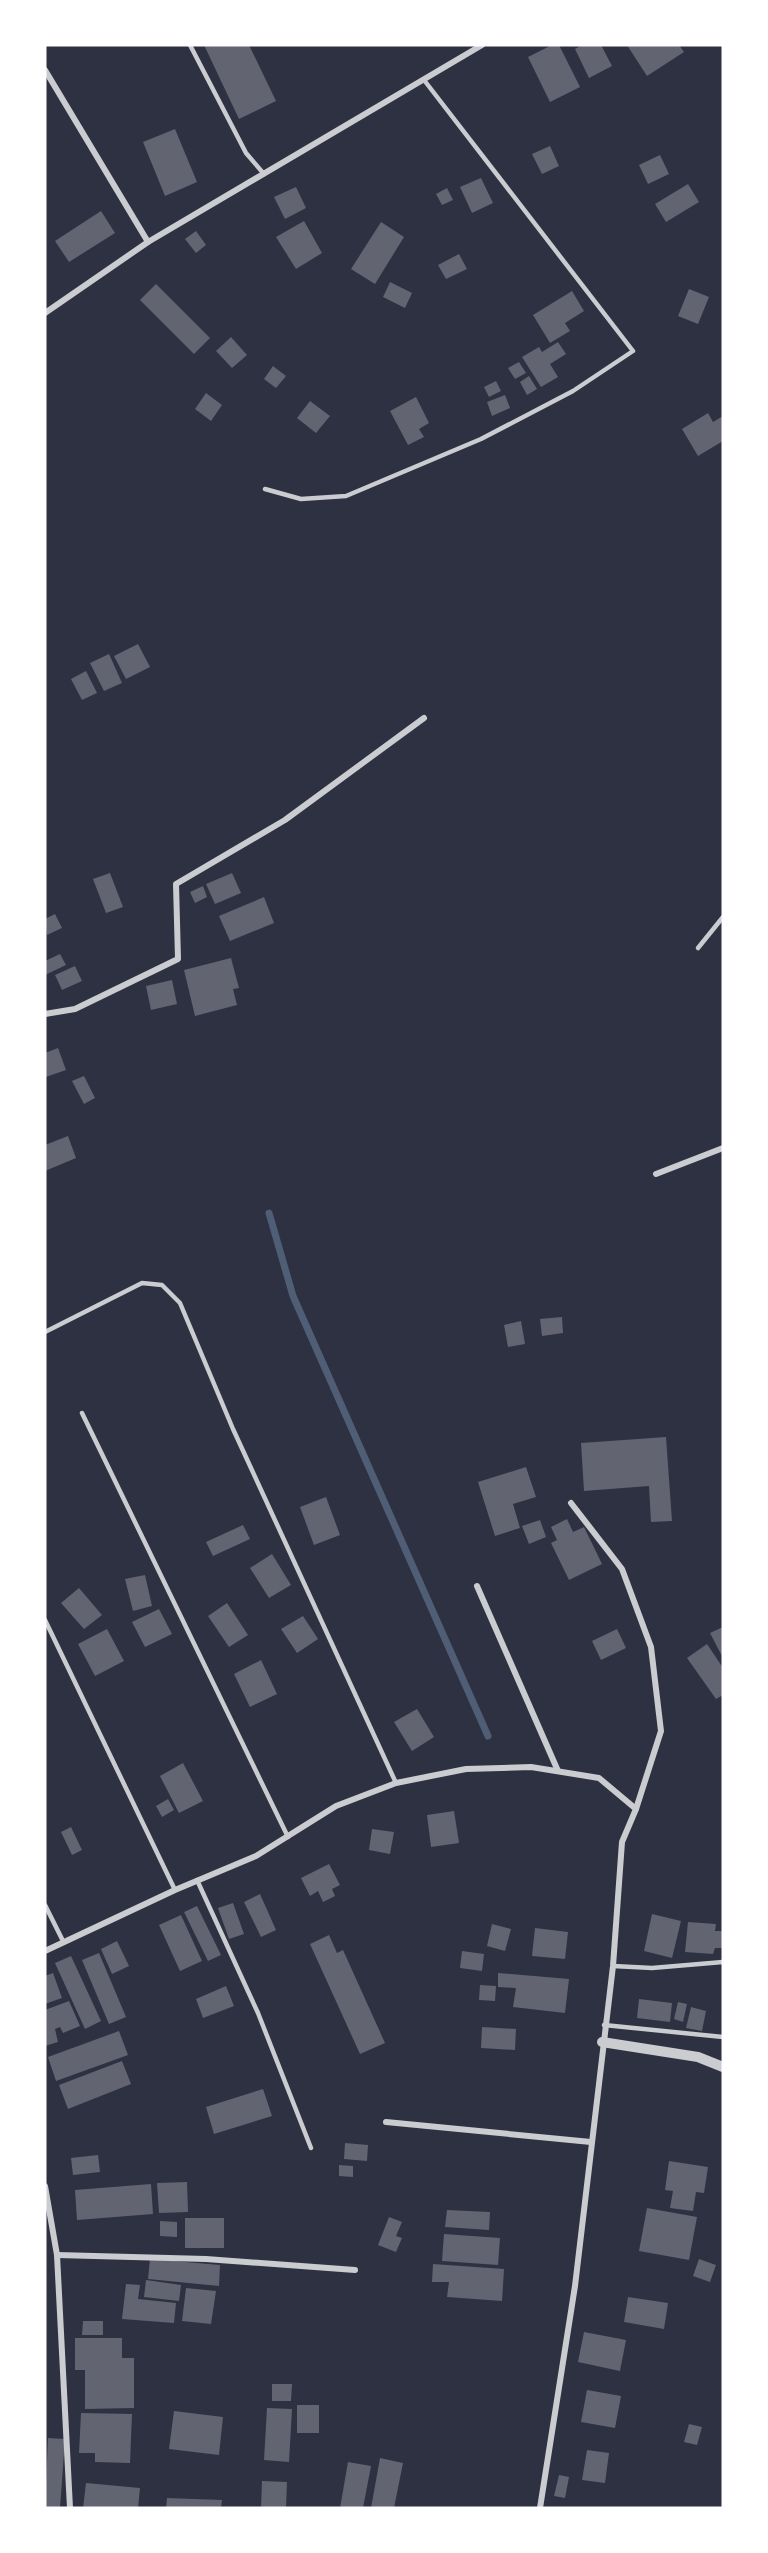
<svg xmlns="http://www.w3.org/2000/svg" width="768" height="2553" font-family="'Public Sans',sans-serif">
<rect width="100%" height="100%" fill="#2d3142"/>
<g fill="none" stroke-linecap="round" stroke-linejoin="round">
<polyline stroke="#4f5d75" stroke-width="7" points="269,1213 293,1296 488,1736"/>
</g>
<g fill="#626471">
<polygon points="204,45 249,45 276,101 239,119"/>
<polygon points="552,45 559,45 580,87 550,102 528,57"/>
<polygon points="582,45 601,45 612,66 589,78 575,49"/>
<polygon points="627,45 679,45 684,52 647,76"/>
<polygon points="175,129 197,182 165,196 143,142"/>
<polygon points="550,146 559,166 542,174 532,154"/>
<polygon points="660,155 669,174 648,184 639,165"/>
<polygon points="481,178 493,203 472,213 460,187"/>
<polygon points="688,184 699,202 666,222 655,204"/>
<polygon points="296,187 306,208 285,219 274,197"/>
<polygon points="447,188 453,200 442,205 436,194"/>
<polygon points="101,211 115,233 69,262 55,241"/>
<polygon points="304,221 322,253 296,269 276,237"/>
<polygon points="381,222 404,237 375,284 351,269"/>
<polygon points="196,231 206,245 196,253 185,239"/>
<polygon points="459,254 467,269 446,279 438,265"/>
<polygon points="390,282 412,293 405,308 383,297"/>
<polygon points="156,284 210,338 194,354 140,300"/>
<polygon points="689,289 709,297 698,324 678,316"/>
<polygon points="572,291 584,311 565,323 570,331 550,343 533,315"/>
<polygon points="231,337 247,355 232,368 216,351"/>
<polygon points="558,342 566,354 550,364 558,377 541,387 522,357 539,347 542,352"/>
<polygon points="519,362 526,373 515,379 508,368"/>
<polygon points="273,366 286,376 276,388 264,379"/>
<polygon points="529,376 537,389 527,395 520,382"/>
<polygon points="496,381 501,391 489,397 484,387"/>
<polygon points="206,393 222,405 211,421 195,409"/>
<polygon points="505,395 510,408 492,416 487,402"/>
<polygon points="416,397 429,423 419,429 424,437 408,445 390,411"/>
<polygon points="310,401 330,416 316,433 297,418"/>
<polygon points="708,413 713,422 723,416 723,441 698,456 682,429"/>
<polygon points="138,644 150,667 126,679 114,656"/>
<polygon points="109,654 122,683 104,691 90,663"/>
<polygon points="86,671 97,693 82,700 71,679"/>
<polygon points="110,873 123,907 106,913 93,879"/>
<polygon points="232,873 241,893 215,904 206,884"/>
<polygon points="203,886 207,897 195,903 190,892"/>
<polygon points="264,897 274,923 230,941 219,916"/>
<polygon points="55,914 62,928 47,935 45,919"/>
<polygon points="60,954 66,965 45,975 45,961"/>
<polygon points="231,958 239,988 233,989 237,1005 195,1016 184,970"/>
<polygon points="75,966 82,981 62,990 55,975"/>
<polygon points="172,980 177,1004 151,1010 146,986"/>
<polygon points="58,1048 66,1070 46,1077 45,1053"/>
<polygon points="84,1076 95,1098 84,1104 72,1081"/>
<polygon points="68,1136 76,1158 45,1171 45,1145"/>
<polygon points="562,1317 563,1333 542,1336 540,1319"/>
<polygon points="521,1321 525,1344 508,1347 504,1325"/>
<polygon points="666,1437 672,1521 651,1522 649,1486 584,1491 581,1443"/>
<polygon points="526,1467 536,1497 513,1504 520,1528 495,1536 478,1482"/>
<polygon points="326,1497 340,1535 314,1545 300,1507"/>
<polygon points="567,1519 573,1532 584,1527 602,1564 569,1580 551,1543 557,1540 551,1527"/>
<polygon points="540,1520 546,1537 529,1544 522,1526"/>
<polygon points="243,1525 250,1539 213,1556 206,1542"/>
<polygon points="272,1554 291,1585 269,1598 250,1568"/>
<polygon points="145,1575 152,1606 133,1611 125,1579"/>
<polygon points="79,1588 102,1615 84,1629 61,1603"/>
<polygon points="227,1603 248,1635 229,1647 208,1616"/>
<polygon points="159,1609 172,1634 145,1647 132,1622"/>
<polygon points="303,1616 318,1639 297,1653 281,1629"/>
<polygon points="723,1627 723,1658 710,1633"/>
<polygon points="107,1629 124,1661 95,1676 78,1644"/>
<polygon points="617,1629 626,1648 601,1660 592,1641"/>
<polygon points="707,1644 723,1668 723,1695 716,1699 687,1658"/>
<polygon points="261,1660 277,1694 250,1707 234,1674"/>
<polygon points="417,1709 434,1737 412,1751 394,1722"/>
<polygon points="183,1763 203,1801 179,1813 160,1776"/>
<polygon points="168,1799 174,1810 162,1817 156,1806"/>
<polygon points="454,1811 459,1843 431,1847 427,1815"/>
<polygon points="71,1827 82,1850 72,1855 61,1832"/>
<polygon points="372,1829 394,1832 390,1854 369,1850"/>
<polygon points="329,1864 340,1885 332,1889 335,1896 323,1902 318,1891 310,1896 301,1878"/>
<polygon points="260,1894 276,1930 261,1937 244,1902"/>
<polygon points="233,1903 244,1934 229,1939 218,1908"/>
<polygon points="197,1906 221,1955 208,1961 184,1912"/>
<polygon points="652,1914 681,1921 672,1958 644,1951"/>
<polygon points="181,1915 202,1961 180,1971 159,1925"/>
<polygon points="688,1922 716,1924 715,1931 723,1931 723,1948 715,1948 713,1954 685,1952"/>
<polygon points="492,1924 511,1929 505,1951 487,1946"/>
<polygon points="535,1928 568,1932 565,1959 532,1956"/>
<polygon points="329,1935 337,1953 343,1950 385,2043 360,2054 310,1944"/>
<polygon points="117,1941 129,1966 112,1974 101,1949"/>
<polygon points="462,1951 484,1954 482,1971 460,1968"/>
<polygon points="99,1953 126,2017 109,2024 82,1960"/>
<polygon points="71,1956 101,2021 85,2029 55,1963"/>
<polygon points="53,1973 62,1998 45,2004 45,1976"/>
<polygon points="498,1973 569,1979 565,2013 513,2007 516,1988 498,1987"/>
<polygon points="480,1985 496,1986 495,2001 479,2000"/>
<polygon points="226,1986 234,2006 203,2018 196,1999"/>
<polygon points="639,1999 672,2003 670,2022 637,2018"/>
<polygon points="69,2001 80,2026 63,2033 60,2027 55,2029 58,2042 45,2046 45,2010"/>
<polygon points="678,2002 687,2004 683,2022 674,2019"/>
<polygon points="691,2007 706,2011 702,2031 686,2028"/>
<polygon points="482,2027 516,2029 515,2050 481,2048"/>
<polygon points="119,2031 128,2055 56,2081 48,2057"/>
<polygon points="122,2061 131,2084 68,2109 59,2085"/>
<polygon points="263,2089 272,2116 214,2134 206,2107"/>
<polygon points="345,2143 368,2145 367,2161 344,2159"/>
<polygon points="98,2155 100,2172 73,2175 71,2158"/>
<polygon points="669,2161 708,2167 704,2193 696,2192 693,2211 670,2208 673,2191 665,2190"/>
<polygon points="339,2165 353,2166 353,2177 339,2176"/>
<polygon points="187,2182 188,2212 159,2213 157,2183"/>
<polygon points="151,2184 153,2214 77,2220 75,2190"/>
<polygon points="647,2208 697,2217 689,2260 639,2251"/>
<polygon points="447,2210 490,2212 489,2230 445,2227"/>
<polygon points="389,2217 402,2222 396,2236 402,2238 396,2252 378,2245"/>
<rect x="185" y="2218" width="39" height="30"/>
<polygon points="160,2221 177,2222 177,2237 160,2236"/>
<polygon points="444,2234 500,2238 498,2265 442,2261"/>
<polygon points="150,2259 220,2265 219,2286 148,2279"/>
<polygon points="699,2259 716,2265 710,2282 693,2276"/>
<polygon points="433,2264 504,2269 502,2301 447,2297 449,2282 432,2282"/>
<polygon points="146,2280 181,2285 179,2301 144,2297"/>
<polygon points="126,2284 140,2285 138,2299 176,2303 174,2323 122,2319"/>
<polygon points="186,2288 216,2291 211,2324 182,2321"/>
<polygon points="628,2297 668,2303 664,2329 624,2322"/>
<polygon points="83,2321 103,2321 103,2335 82,2335"/>
<polygon points="584,2332 626,2340 620,2371 578,2362"/>
<polygon points="75,2338 122,2338 122,2358 134,2358 134,2408 85,2409 85,2370 75,2370"/>
<polygon points="272,2384 292,2384 291,2401 272,2401"/>
<polygon points="587,2390 621,2396 615,2428 581,2422"/>
<rect x="297" y="2405" width="22" height="28"/>
<polygon points="267,2408 292,2409 289,2462 264,2460"/>
<polygon points="174,2411 223,2417 219,2455 169,2449"/>
<polygon points="81,2413 132,2414 130,2463 95,2462 95,2453 79,2453"/>
<polygon points="689,2424 702,2427 697,2445 684,2442"/>
<polygon points="48,2438 65,2439 60,2508 45,2508"/>
<polygon points="587,2450 609,2453 605,2483 582,2480"/>
<polygon points="380,2458 403,2463 394,2508 371,2508"/>
<polygon points="348,2462 371,2466 363,2508 340,2508"/>
<polygon points="559,2475 569,2477 565,2498 554,2496"/>
<polygon points="262,2481 287,2482 286,2508 261,2508"/>
<polygon points="86,2483 140,2488 138,2508 83,2508"/>
<polygon points="167,2498 222,2500 221,2508 166,2508"/>
</g>
<g fill="none" stroke-linecap="round" stroke-linejoin="round">
<g stroke="#caccd0" stroke-width="4.5">
<polyline points="190,45 246,153 264,174"/>
<polyline points="265,489 301,499 346,496 481,439 573,391 633,351 424,80"/>
<polyline points="698,948 723,917"/>
<polyline points="45,1332 142,1283 162,1285 180,1303 233,1429 396,1783"/>
<polyline points="82,1413 288,1837"/>
<polyline points="45,1620 175,1890"/>
<polyline points="197,1880 258,2013 311,2148"/>
<polyline points="45,1905 63,1941"/>
<polyline points="613,1966 652,1968 723,1962"/>
<polyline points="604,2025 723,2037"/>
</g>
<g stroke="#caccd0" stroke-width="6">
<polyline points="45,70 148,242"/>
<polyline points="45,313 148,242 482,45"/>
<polyline points="45,1014 75,1009 178,959 176,884 285,820 424,718"/>
<polyline points="656,1174 723,1148"/>
<polyline points="571,1503 622,1569 651,1647 661,1731 636,1809"/>
<polyline points="477,1586 558,1771"/>
<polyline points="45,1951 175,1890 256,1856 336,1806 396,1783 466,1769 531,1767 599,1778 636,1809 622,1842 613,1966 575,2286 540,2508"/>
<polyline points="386,2122 591,2142"/>
<polyline points="45,2186 57,2255 70,2508"/>
<polyline points="57,2255 206,2259 355,2270"/>
</g>
<polyline stroke="#caccd0" stroke-width="10" points="602,2042 698,2057 723,2067"/>
</g>
<rect width="768" height="2553" fill="none" stroke="#ffffff" stroke-width="93"/>
</svg>
